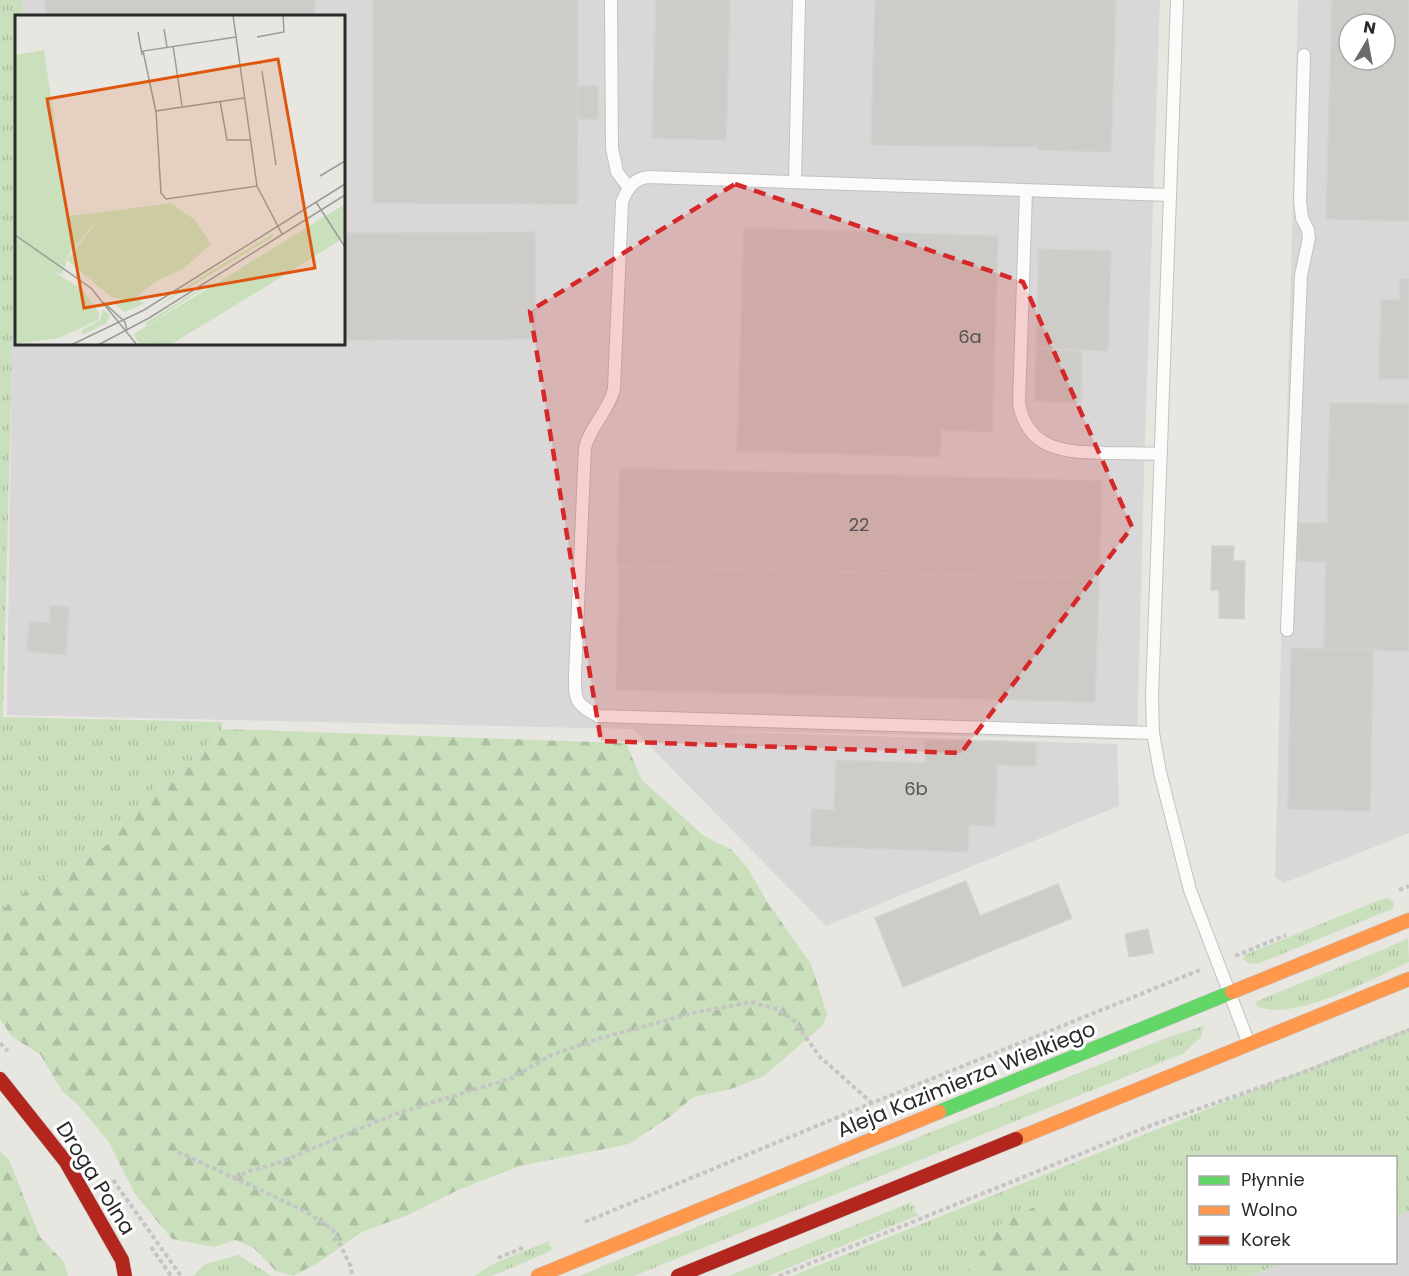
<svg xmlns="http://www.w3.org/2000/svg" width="1409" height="1276" font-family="Poppins,sans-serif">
<defs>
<pattern id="grass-tufts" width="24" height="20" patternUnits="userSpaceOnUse" patternTransform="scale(1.5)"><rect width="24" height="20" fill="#cae0bd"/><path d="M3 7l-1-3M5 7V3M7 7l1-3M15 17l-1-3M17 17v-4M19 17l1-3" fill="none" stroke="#aec0a3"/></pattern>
<pattern id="forest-firs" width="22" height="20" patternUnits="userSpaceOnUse" patternTransform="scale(1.5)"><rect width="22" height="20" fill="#cae0bd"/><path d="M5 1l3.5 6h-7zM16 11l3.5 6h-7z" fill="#aec0a3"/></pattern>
</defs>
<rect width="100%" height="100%" fill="#e8e6e1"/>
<g fill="#d9d7d8" fill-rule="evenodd">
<polygon points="23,0 1160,0 1145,440 1137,740 647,729 1117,744 1119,806 826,926 633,729 7,715 12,343 16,193 16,344 344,344 344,16 22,16"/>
<path d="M1298 0H1409V833L1284 883 1275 877ZM1349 24H1385V60H1349Z"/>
<polygon points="1409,1211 1409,1276 1249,1276 1282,1263 1396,1262 1396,1216"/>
</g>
<g fill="url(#grass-tufts)">
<polygon points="0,0 23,0 22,16 16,16 16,193 3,717 222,722 222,729 188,765 154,788 124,821 109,843 80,863 41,880 0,911"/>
<polygon points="1388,898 1393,901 1394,908 1260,963 1250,964 1243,959 1245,955 1382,899"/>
<path d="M1408 939 1409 962C1376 977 1289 1025 1256 1005L1257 1001Z"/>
<polygon points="1204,1026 1201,1037 1184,1053 634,1276 579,1276 759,1201 1168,1037"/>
<polygon points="1409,1028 1409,1211 1396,1216 1396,1158 1188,1158 1188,1262 1282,1263 1249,1276 1148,1276 1116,1199 1003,1222 963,1276 792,1276"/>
<polygon points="912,1202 910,1205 916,1206 914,1211 919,1215 768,1276 728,1276"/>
<polygon points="549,1241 549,1246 552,1247 551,1251 492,1276 474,1276 493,1264"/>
<polygon points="238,1255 272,1276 193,1276 205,1264"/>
</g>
<g fill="url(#forest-firs)">
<polygon points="222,729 626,743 642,780 704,836 732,850 749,870 766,900 811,964 827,1014 823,1025 764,1076 731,1089 693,1097 671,1116 629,1144 520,1166 458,1190 408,1215 362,1232 318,1263 293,1276 276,1271 254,1248 235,1240 214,1247 172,1239 135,1194 108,1141 78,1105 62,1091 40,1054 12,1037 0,1019 0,911 41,880 80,863 109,843 124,821 154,788 188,765"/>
<polygon points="0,1151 9,1160 40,1237 64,1262 68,1276 0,1276"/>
<polygon points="1057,1196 1116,1199 1148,1276 963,1276 1003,1222"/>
</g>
<g fill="#cdccc8" stroke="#d3d1cd" stroke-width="1.5" fill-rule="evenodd">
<rect x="45" y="0" width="270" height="16"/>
<polygon points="373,0 578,0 577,204 373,203"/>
<polygon points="656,0 730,0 726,140 652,138"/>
<polygon points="875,0 1116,0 1111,152 1038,150 1038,147 871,145"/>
<path d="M1332 0H1409V221L1326 219ZM1349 24H1385V60H1349Z"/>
<rect x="578" y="86" width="20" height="33"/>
<polygon points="744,228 998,236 992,432 941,430 940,457 737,451"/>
<polygon points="535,232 536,339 345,340 344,233"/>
<polygon points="1039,249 1111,251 1108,351 1036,348"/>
<polygon points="1400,279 1409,279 1409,379 1379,379 1381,300 1400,300"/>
<polygon points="1036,349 1082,351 1081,403 1035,401"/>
<polygon points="1330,403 1409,404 1409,651 1324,649 1326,562 1297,561 1299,523 1327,523"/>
<polygon points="620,468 1102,481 1099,579 617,566"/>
<polygon points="1212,546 1234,546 1233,561 1245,561 1244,619 1219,618 1219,590 1211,590"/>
<polygon points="619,566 1099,579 1095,702 616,690"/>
<polygon points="50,606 69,607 66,655 27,651 29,622 50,623"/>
<polygon points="1291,648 1373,650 1370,811 1288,809"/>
<polygon points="925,740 1036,743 1036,766 997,765 995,826 969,825 968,852 810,846 812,809 834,810 836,760 925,763"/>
<polygon points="966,881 980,916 1058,884 1072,918 903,987 875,918"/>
<polygon points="1148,929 1153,953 1129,957 1125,934"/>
</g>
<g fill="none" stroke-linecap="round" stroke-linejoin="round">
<g stroke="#c2c2c1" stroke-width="14">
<g id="lane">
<polyline points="611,0 612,148 617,172 629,188"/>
<polyline points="1177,0 1152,697 1153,733 1160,772 1190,890 1249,1044"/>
<polyline points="795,182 799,0"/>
<path d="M1026 191 1019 404C1028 451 1066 452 1105 453 1124 453 1142 453 1161 454"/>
<polyline points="1287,630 1301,275 1309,238 1308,230 1302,218 1300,201 1304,55"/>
<path d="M1153 733 598 716C574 703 575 700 575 674L585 448C590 426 609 411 614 389L622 202C627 189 634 178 649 177L1170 195"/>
</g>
</g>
<g stroke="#c2c2c1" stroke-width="15">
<polyline id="fast" points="939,1112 1232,992"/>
</g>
<g stroke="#c2c2c1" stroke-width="15">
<g id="slow">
<polyline points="1232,992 1409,920"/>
<polyline points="1016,1139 1409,979"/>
<polyline points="538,1276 939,1112"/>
</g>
</g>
<g stroke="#c2c2c1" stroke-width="15">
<g id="jam">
<polyline points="0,1079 66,1162 122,1260 125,1276"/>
<polyline points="678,1276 1016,1139"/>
</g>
</g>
<g stroke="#c5c5c4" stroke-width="4" stroke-dasharray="4.5 3" stroke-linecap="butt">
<polyline points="1399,890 1409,886"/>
<polyline points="1235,956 1286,935"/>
<polyline points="0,1043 8,1051"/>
<polyline points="178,1152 265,1192 310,1214 333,1230 351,1267 352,1276"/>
<polyline points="235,1178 250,1171 278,1163 395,1114 512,1078 551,1055 601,1038 697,1012 751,1002 779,1010 794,1021 820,1057 872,1103"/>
<polyline points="113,1180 181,1276"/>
<polyline points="585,1222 872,1103 1200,970"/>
<polyline points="151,1247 171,1276"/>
<polyline points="498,1258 525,1247"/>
<polyline points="779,1276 1152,1125 1307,1071 1409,1030"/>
</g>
<use href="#lane" stroke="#fcfbfa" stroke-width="12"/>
<use href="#fast" stroke="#63d668" stroke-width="14"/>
<use href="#slow" stroke="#ff974d" stroke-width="14"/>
<use href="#jam" stroke="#b3261e" stroke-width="14"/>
</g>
<path fill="#d62828" fill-opacity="0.2" stroke="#d62828" stroke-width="4.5" stroke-dasharray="12 8" stroke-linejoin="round" d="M735 184 1023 282 1132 527 961 753 601 741 530 311Z"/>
<g text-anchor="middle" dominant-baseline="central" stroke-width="6" stroke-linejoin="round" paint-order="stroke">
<g font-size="18" fill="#555554">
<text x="970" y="336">6a</text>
<text x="859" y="524">22</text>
<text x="916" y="788">6b</text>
</g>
<g font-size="21" fill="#2b2b2b" stroke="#fff">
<text transform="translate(966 1079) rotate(-22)">Aleja Kazimierza Wielkiego</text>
<text transform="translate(96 1178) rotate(58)">Droga Polna</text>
</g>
</g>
<g transform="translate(15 15)">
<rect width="330" height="330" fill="#e8e6e1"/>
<path d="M29 35 53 201 89 197 55 237 47 259 39 257 0 224V40ZM330 189V222L260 266 249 249 232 256 200 291 131 330H125L121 324 119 319ZM259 218 256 223 126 302 191 259ZM216 255 133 310 130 308ZM107 283 125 285 129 289 109 297 100 289ZM88 295 95 300 92 308 67 320 66 316 85 305Z" fill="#cae0bd"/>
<path d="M156 188 180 205 196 229 168 254 141 266 117 285 96 282 52 245 89 197ZM0 224 39 257 67 274 84 298 83 305 44 323 0 329ZM249 249 260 266 155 330H131L200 291 232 256Z" fill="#cae0bd"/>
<path fill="none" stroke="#9c9b98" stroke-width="1.5" d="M218 0 242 171 267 219M149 14 152 32M123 17 127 40M242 22 269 17 268 0M158 31 167 91M247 56 261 150M229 83 141 96 146 178 151 184 242 171M205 86 212 125H235M141 97 128 36 221 22M305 161 330 146M301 187 330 232M0 220 76 273 122 330M88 287 110 307 112 316M56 330 129 295 330 169M83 330 134 303 330 180"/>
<path fill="#df570e" fill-opacity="0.15" stroke="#df570e" stroke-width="3" d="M263 44 300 253 69 293 32 84Z"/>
<rect width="330" height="330" fill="none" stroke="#2b2b2b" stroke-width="3"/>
</g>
<rect x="1187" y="1156" width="210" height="108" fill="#ffffff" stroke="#aaaaaa" stroke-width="1.5"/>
<rect x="1199" y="1176" width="30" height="9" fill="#63d668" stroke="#aaaaaa" stroke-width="1.5"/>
<text x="1241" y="1186" font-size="18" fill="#2b2b2b">Płynnie</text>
<rect x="1199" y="1206" width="30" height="9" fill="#ff974d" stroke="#aaaaaa" stroke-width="1.5"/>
<text x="1241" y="1216" font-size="18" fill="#2b2b2b">Wolno</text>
<rect x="1199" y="1236" width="30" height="9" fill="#b3261e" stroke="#aaaaaa" stroke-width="1.5"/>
<text x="1241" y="1246" font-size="18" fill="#2b2b2b">Korek</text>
<g transform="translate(1367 42) rotate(10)"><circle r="28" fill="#ffffff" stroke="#aaaaaa" stroke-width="1.5"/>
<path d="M0-4.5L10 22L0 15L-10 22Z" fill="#6d6c6b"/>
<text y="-9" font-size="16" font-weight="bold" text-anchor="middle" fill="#2b2b2b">N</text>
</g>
</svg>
